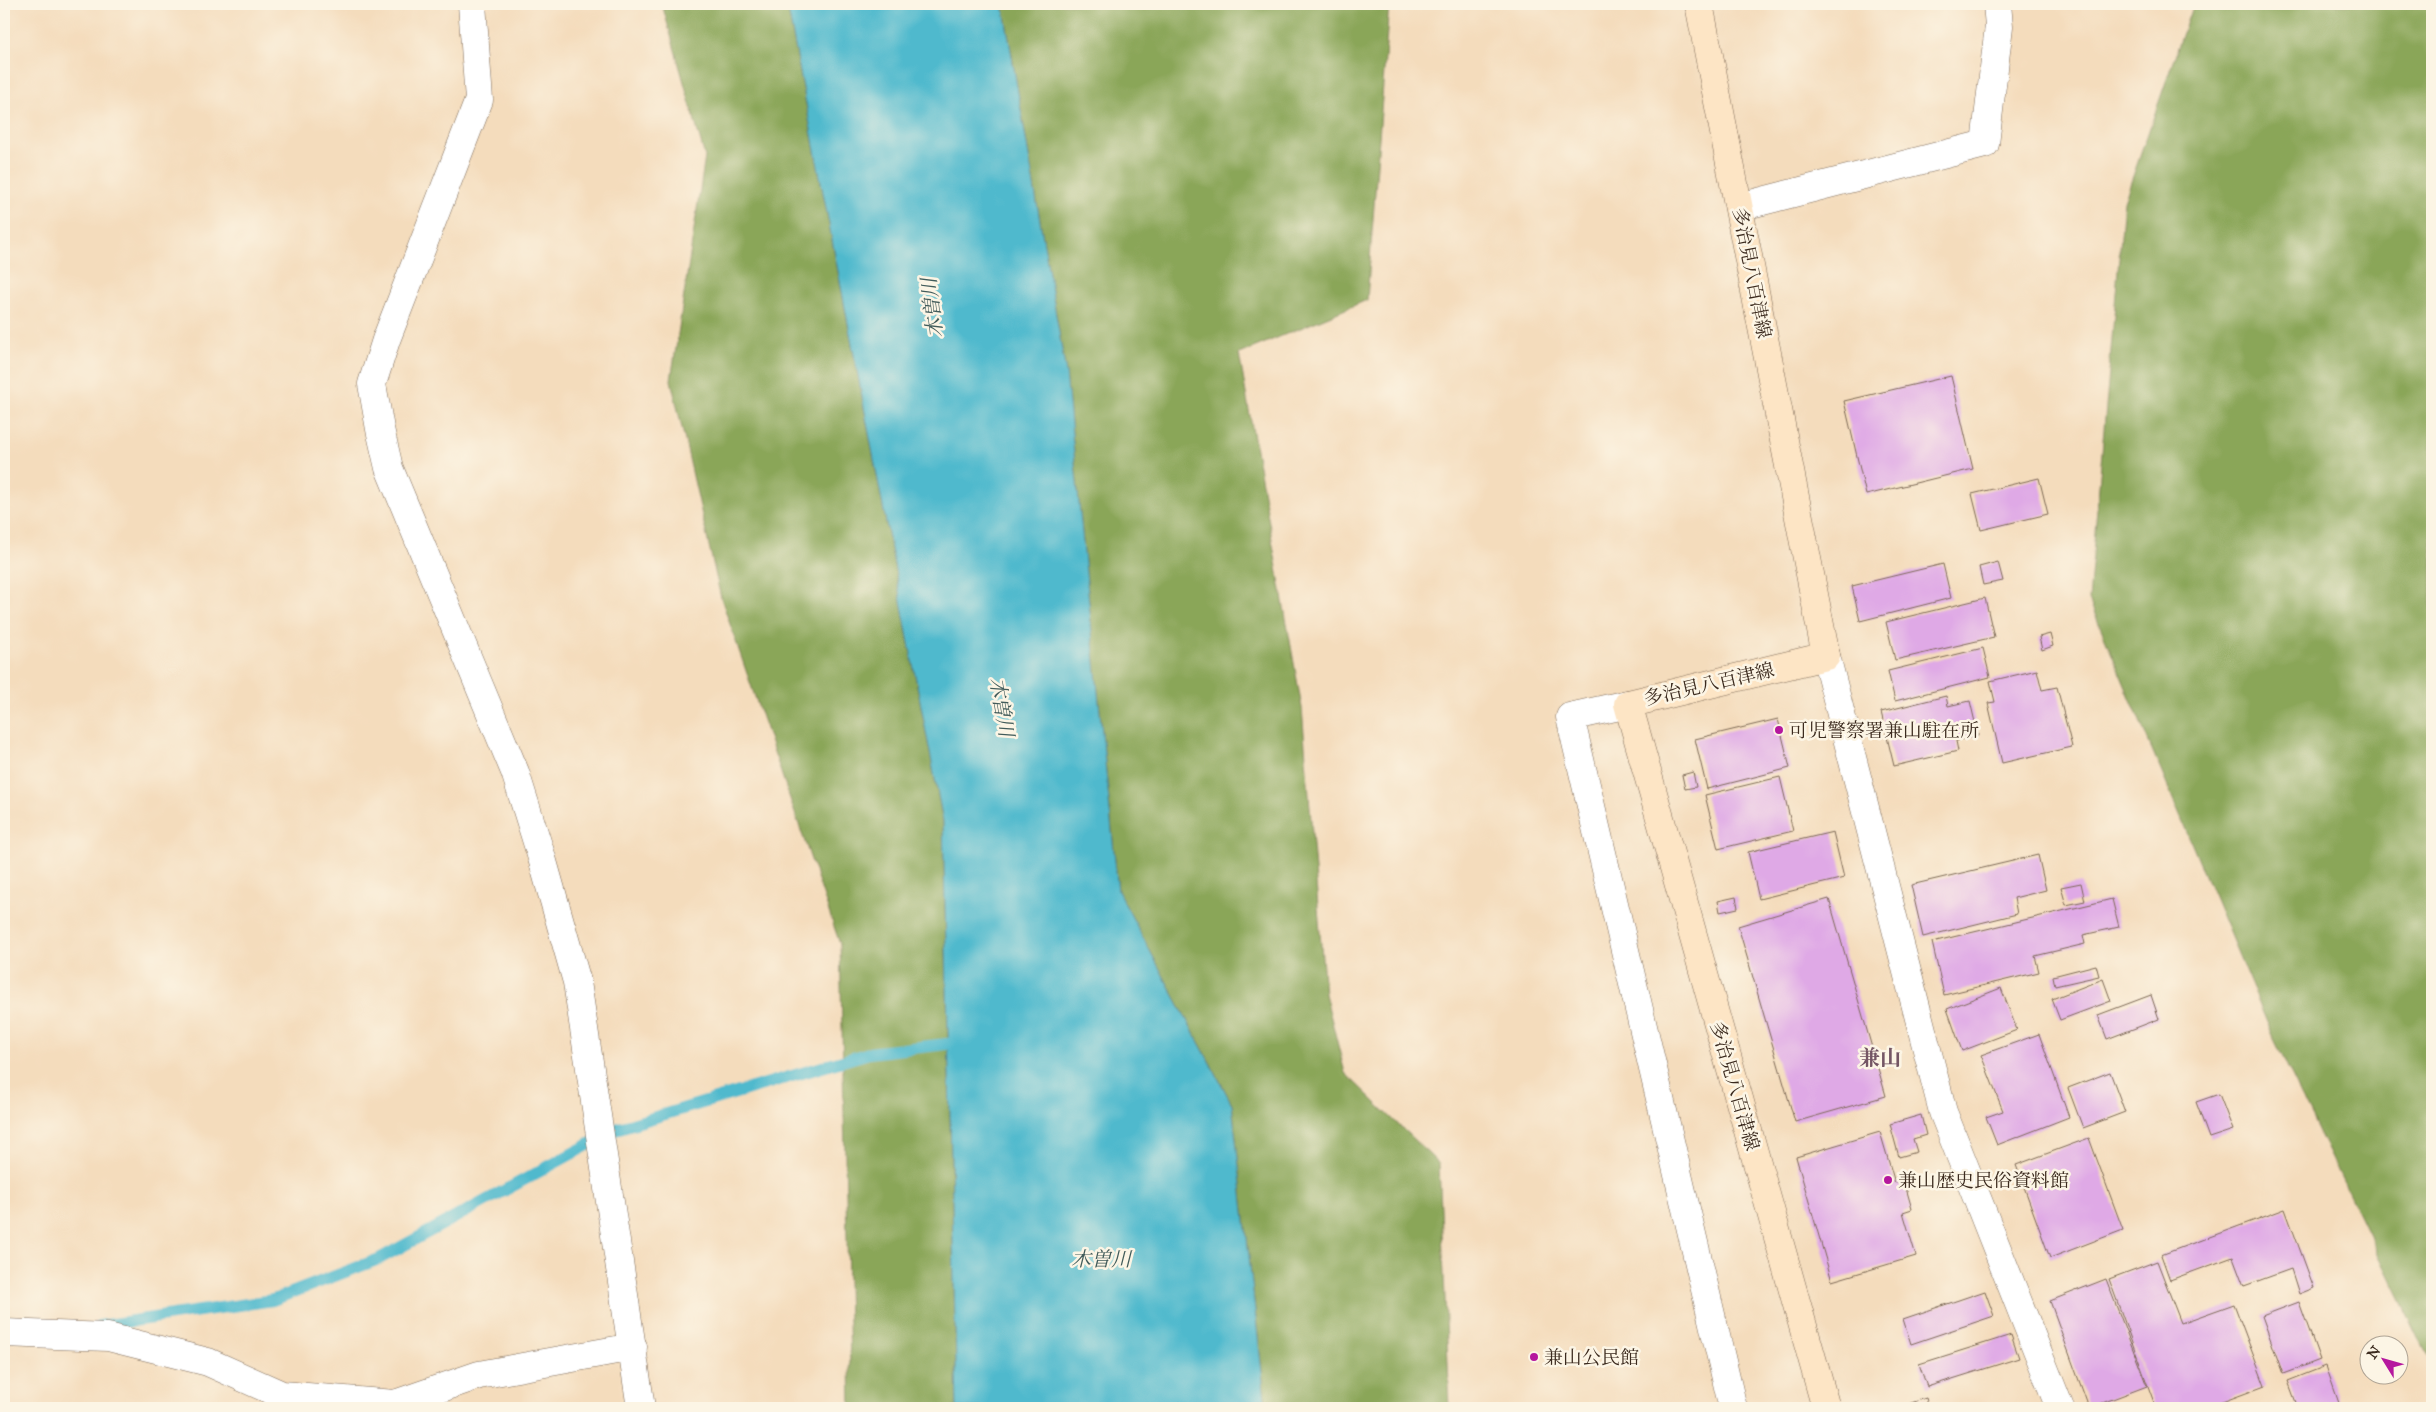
<svg xmlns="http://www.w3.org/2000/svg" width="2436" height="1412" font-family="'IM FELL Great Primer','Noto Serif JP',serif">
<rect width="100%" height="100%" fill="#fcf5e5"/>
<filter id="ink" filterUnits="userSpaceOnUse"><feTurbulence type="fractalNoise" baseFrequency=".02" numOctaves="2"/><feDisplacementMap in="SourceGraphic" scale="10" xChannelSelector="R" yChannelSelector="G"/><feConvolveMatrix kernelMatrix="1 2 1 2 8 2 1 2 1" color-interpolation-filters="sRGB"/></filter>
<filter id="wash" filterUnits="userSpaceOnUse"><feTurbulence type="fractalNoise" baseFrequency=".0096" numOctaves="4" result="noise"/><feDisplacementMap in="SourceGraphic" scale="20" xChannelSelector="R" yChannelSelector="G"/><feGaussianBlur stdDeviation="1.12" result="paint"/><feColorMatrix in="noise" values="0 0 0 0 0 0 0 0 0 0 0 0 0 0 0 0 0 1.4 0 .05"/><feComposite in="paint" operator="in"/></filter>
<g filter="url(#wash)">
<rect width="100%" height="100%" fill="#f4dcbc"/>
<g fill="#8aa658" stroke="#62683b">
<polygon points="662,4 787,4 943,821 957,1408 851,1408 840,944 721,598 671,380 705,157"/>
<polygon points="1003,4 1389,4 1367,300 1239,354 1302,708 1325,994 1345,1073 1439,1164 1450,1408 1266,1408 1232,1104 1118,891 1066,373"/>
<polygon points="2193,4 2432,4 2432,1365 2274,1039 2089,600 2124,202"/>
</g>
<polygon fill="#50b9cd" stroke="#467276" points="787,4 1003,4 1066,373 1118,891 1232,1104 1266,1408 957,1408 943,821"/>
<g fill="none" stroke-linecap="round" stroke-linejoin="round">
<polyline stroke="#50b9cd" stroke-width="12" points="99,1326 273,1300 379,1259 619,1128 869,1053 964,1042"/>
</g>
<g id="blocks">
<g fill="#dfa9e6">
<polygon points="1951,376 1973,469 1866,495 1844,401"/>
<polygon points="2039,478 2048,514 1981,530 1972,494"/>
<polygon points="1998,562 2003,581 1983,585 1979,567"/>
<polygon points="1943,564 1951,598 1860,621 1852,586"/>
<polygon points="1985,598 1994,637 1895,660 1886,622"/>
<polygon points="2050,634 2053,646 2042,650 2039,637"/>
<polygon points="1983,648 1990,677 1895,701 1888,671"/>
<polygon points="2037,670 2042,690 2057,687 2072,747 2002,763 1988,703 1995,702 1990,681"/>
<polygon points="1946,696 1948,706 1970,701 1978,735 1956,741 1958,751 1894,766 1881,712"/>
<polygon points="1778,719 1790,768 1707,789 1695,739"/>
<polygon points="1693,772 1696,787 1685,789 1682,775"/>
<polygon points="1780,777 1793,831 1718,849 1705,795"/>
<polygon points="1833,832 1844,878 1759,899 1748,852"/>
<polygon points="2038,855 2046,890 2014,898 2017,914 1923,937 1911,885"/>
<polygon points="2081,883 2085,901 2066,905 2061,887"/>
<polygon points="1736,897 1738,908 1720,912 1718,901"/>
<polygon points="1829,899 1886,1096 1795,1122 1738,926"/>
<polygon points="2112,899 2119,927 2083,935 2085,944 2035,956 2039,972 1944,995 1932,942"/>
<polygon points="2096,965 2099,976 2055,986 2053,976"/>
<polygon points="2103,979 2111,1001 2060,1020 2052,999"/>
<polygon points="2001,988 2017,1030 1962,1051 1947,1009"/>
<polygon points="2151,995 2159,1019 2107,1039 2098,1015"/>
<polygon points="2039,1034 2069,1117 1997,1145 1986,1117 2003,1111 1981,1055"/>
<polygon points="2110,1072 2125,1112 2083,1128 2068,1088"/>
<polygon points="2219,1094 2233,1130 2209,1138 2196,1102"/>
<polygon points="1921,1115 1926,1135 1913,1139 1917,1152 1899,1157 1890,1124"/>
<polygon points="1880,1132 1895,1183 1904,1181 1912,1209 1903,1212 1916,1256 1832,1281 1796,1157"/>
<polygon points="2089,1138 2123,1230 2050,1258 2016,1165"/>
<polygon points="2285,1209 2314,1288 2299,1294 2291,1269 2244,1286 2233,1257 2170,1280 2161,1255"/>
<polygon points="2157,1261 2181,1323 2234,1304 2265,1386 2206,1408 2156,1408 2109,1279"/>
<polygon points="2106,1279 2147,1386 2089,1408 2050,1301"/>
<polygon points="1985,1291 1994,1316 1911,1344 1903,1319"/>
<polygon points="2299,1302 2320,1360 2283,1374 2262,1316"/>
<polygon points="2011,1335 2019,1358 1927,1387 1919,1364"/>
<polygon points="2326,1366 2340,1406 2333,1408 2298,1408 2288,1381"/>
<polygon points="1926,1398 1929,1408 1896,1408"/>
</g>
</g>
</g>
<g filter="url(#ink)">
<use href="#blocks" fill-opacity="0" stroke="#7c6855" stroke-width="1"/>
<g fill="none" stroke-linecap="round" stroke-linejoin="round">
<g stroke="#7c6855" stroke-width="29">
<g id="minor">
<polyline points="472,4 479,100 386,340 372,384 380,429 389,468 515,772 542,858 577,982 641,1408"/>
<polyline points="1739,207 1985,144 1999,26 1997,4"/>
<polyline points="1628,704 1570,717 1733,1408"/>
<polyline points="4,1333 108,1337 208,1362 282,1395 395,1404 479,1375 633,1347"/>
</g>
</g>
<g stroke="#7c6855" stroke-width="29">
<polyline id="tertiary" points="1826,656 1943,1112 2060,1408"/>
</g>
<g stroke="#7c6855" stroke-width="29">
<polyline id="secondary" points="1699,4 1826,656 1628,704 1826,1408"/>
</g>
<use href="#minor" stroke="#fff" stroke-width="28"/>
<use href="#tertiary" stroke="#fff" stroke-width="28"/>
<use href="#secondary" stroke="#fde5c5" stroke-width="28"/>
</g>
</g>
<g fill="#b5179e" stroke="#fcf5e5" stroke-width="2">
<circle cx="1779" cy="730" r="5"/>
<circle cx="1888" cy="1180" r="5"/>
<circle cx="1534" cy="1357" r="5"/>
</g>
<g text-anchor="middle" dominant-baseline="central" stroke-width="5" stroke-linejoin="round" paint-order="stroke">
<g font-size="19" fill="#3b2a1e" stroke="#fcf5e5">
<text transform="translate(1752 273) rotate(79)">多治見八百津線</text>
<text transform="translate(1709 684) rotate(-13)">多治見八百津線</text>
<text transform="translate(1735 1086) rotate(74)">多治見八百津線</text>
</g>
<g font-size="19" fill="#3b2a1e" stroke="#fcf5e5" text-anchor="start">
<text x="1789" y="730">可児警察署兼山駐在所</text>
<text x="1898" y="1180">兼山歴史民俗資料館</text>
<text x="1544" y="1357">兼山公民館</text>
</g>
<g font-size="20" font-style="italic" fill="#425c5b" stroke="#fcf5e5">
<text transform="translate(932 308) rotate(-97)">木曽川</text>
<text transform="translate(1002 707) rotate(80)">木曽川</text>
<text x="1101" y="1259">木曽川</text>
</g>
<g font-size="21" font-weight="bold" fill="#745664" stroke="#fcf5e5">
<text x="1880" y="1058">兼山</text>
</g>
</g>
<rect width="2436" height="1412" fill="none" stroke="#fcf5e5" stroke-width="20"/>
<g transform="translate(2384 1360) rotate(307)"><circle r="24" fill="#fcf5e5" stroke="#afa495"/>
<path d="M0-4L9 19L0 12L-9 19Z" fill="#b5179e"/>
<text y="-8" font-size="14" font-weight="bold" text-anchor="middle" fill="#3b2a1e">N</text>
</g>
</svg>
